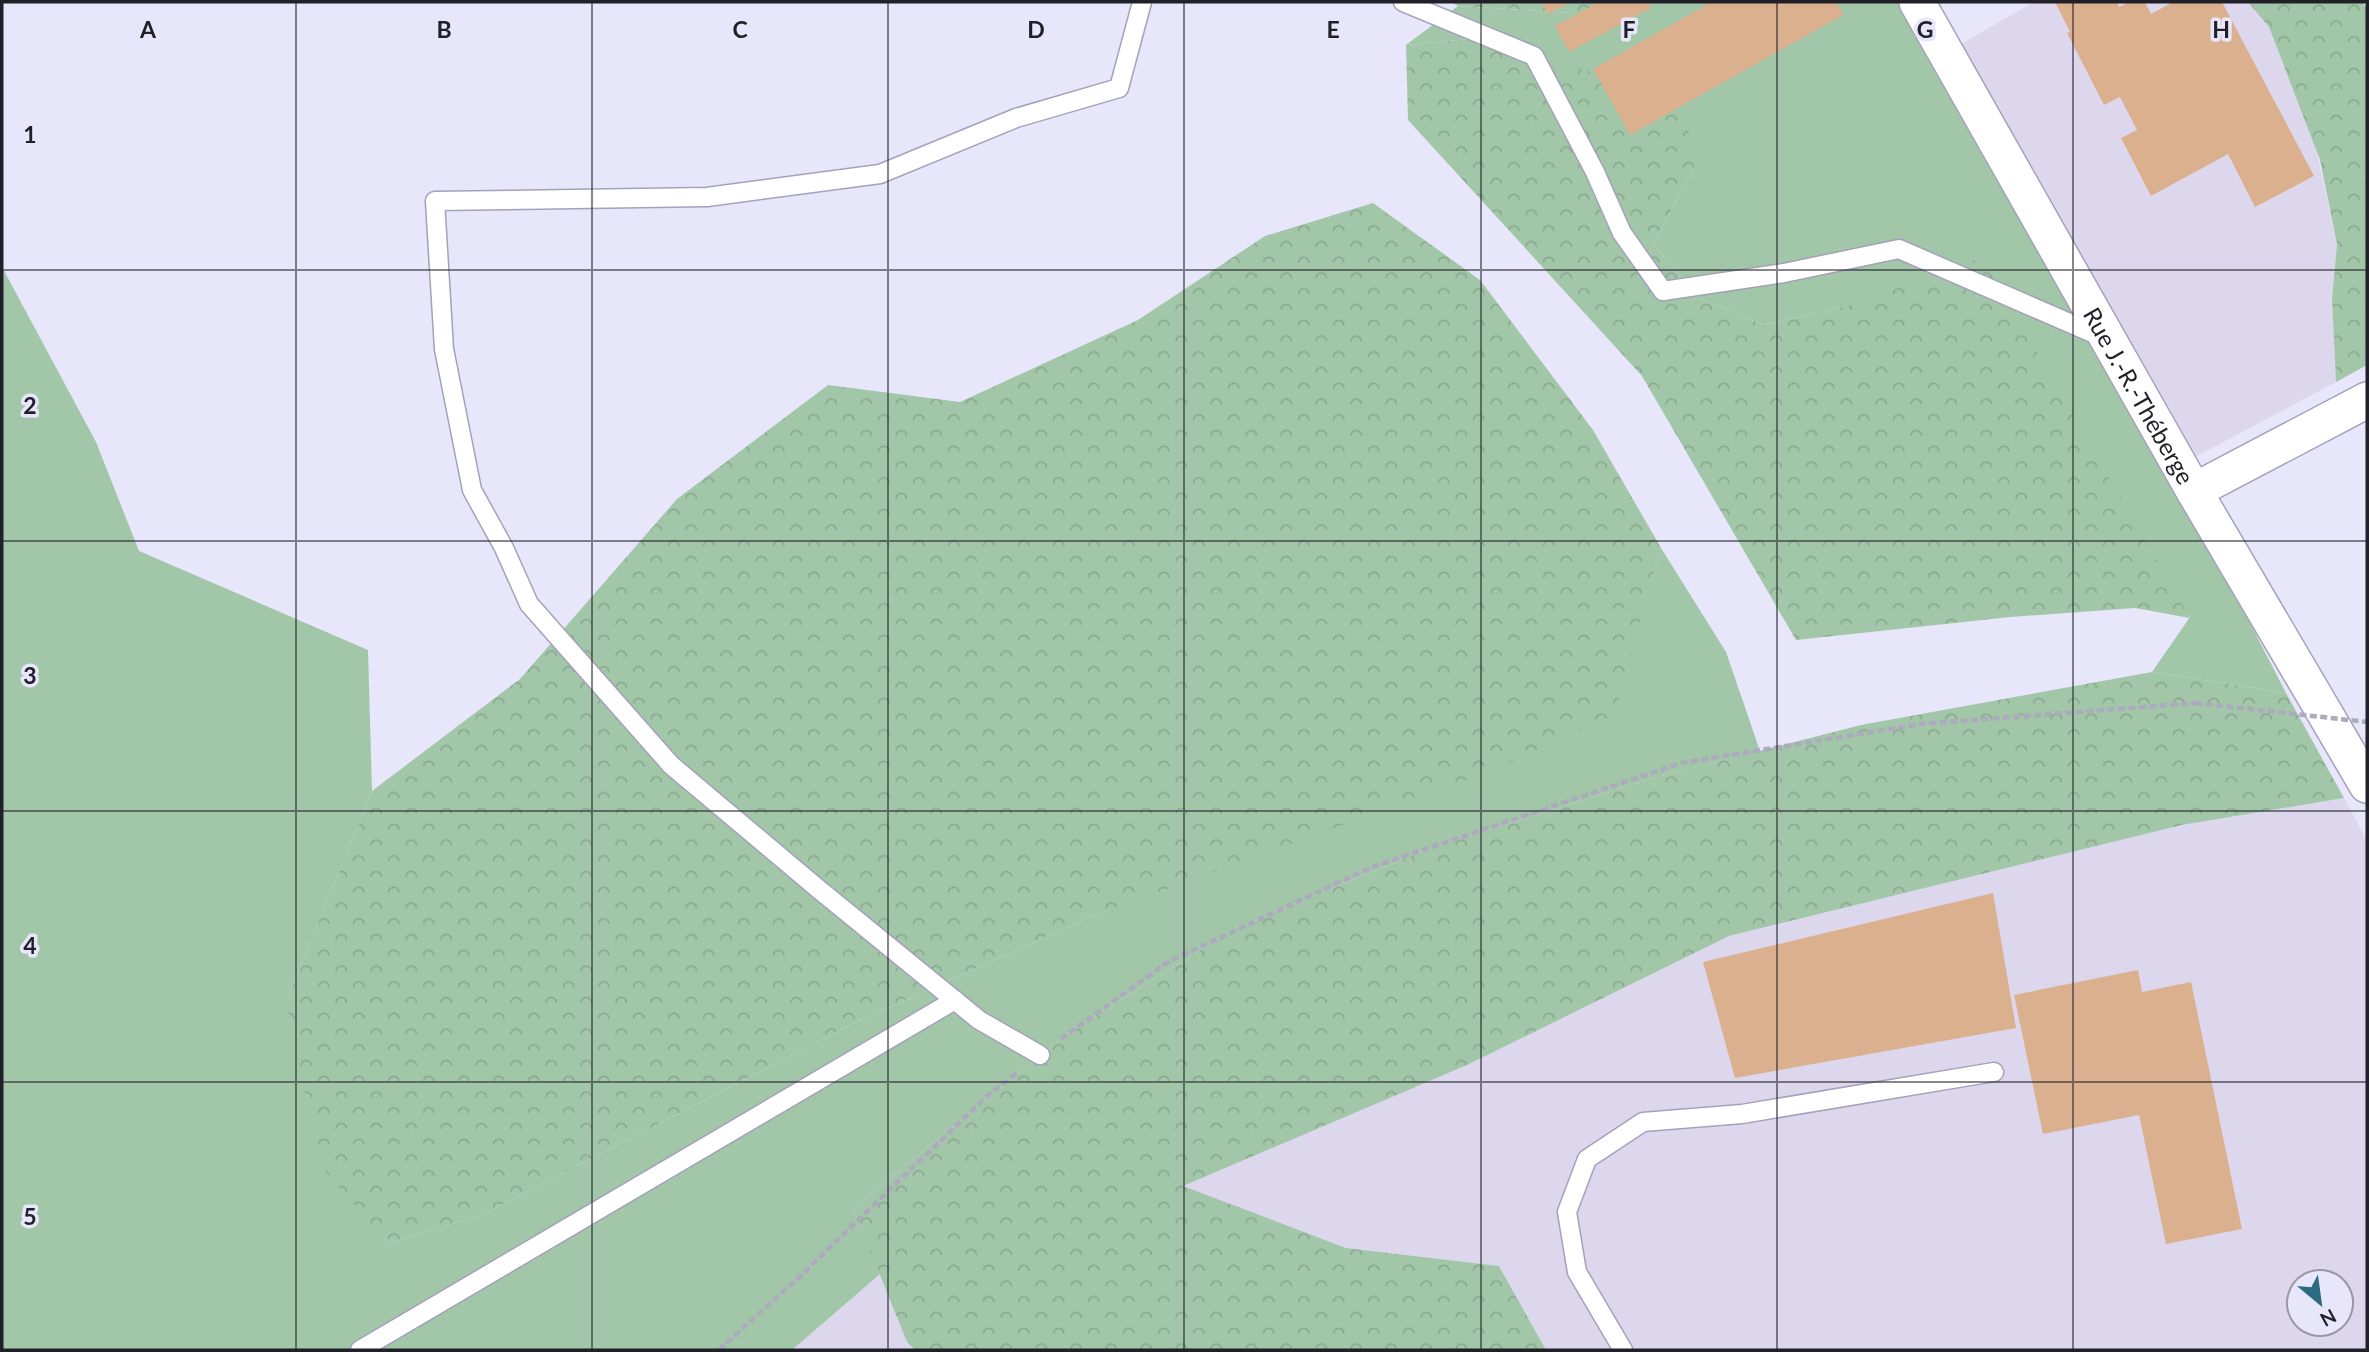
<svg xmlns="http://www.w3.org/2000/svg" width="2369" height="1352" font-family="Lato,sans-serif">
<defs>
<pattern id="forest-crowns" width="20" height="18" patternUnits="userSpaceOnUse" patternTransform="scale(1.75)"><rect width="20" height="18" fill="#a2c6a8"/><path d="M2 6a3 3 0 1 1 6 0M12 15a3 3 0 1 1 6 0" fill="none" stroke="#8baa91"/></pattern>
</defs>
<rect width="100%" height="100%" fill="#e8e6fb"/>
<g fill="#dcd7ed" fill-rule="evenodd">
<polygon points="2034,2 2248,2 2269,27 2316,149 2337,244 2332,299 2336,382 2171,470 1938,57"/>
<path d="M2344 798 2367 841V1350H1546L1499 1266 1346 1248 1182 1186 1467 1065 1729 936 2182 825ZM2299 1282H2341V1324H2299Z"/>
<polygon points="880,1274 907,1342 915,1350 792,1350"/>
</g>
<g fill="#a2c6a8">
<polygon points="1623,2 1907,2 2171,470 2286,693 2152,672 2190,617 1847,306 1764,325 1699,298 1653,244 1694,168 1470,39 1406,45 1458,6 1589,14"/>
<polygon points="2,267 96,442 139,551 368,650 372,791 286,1002 387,1244 484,1214 854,1023 1095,915 1613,715 1661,548 1726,652 1760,751 1657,777 1431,848 1236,928 1068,1033 853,1208 880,1274 792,1350 2,1350"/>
</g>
<g fill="url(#forest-crowns)">
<polygon points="1451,2 1623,2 1589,14 1458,6"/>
<polygon points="2248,2 2363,2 2367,10 2367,365 2336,382 2332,299 2337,244 2320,160 2269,27"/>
<polygon points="1470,39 1684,97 1694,168 1653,244 1699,298 1764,325 1847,306 1983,257 2190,618 2135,608 2010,617 1796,640 1642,376 1408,120 1406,45"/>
<polygon points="1373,203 1480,280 1593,430 1661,548 1614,715 1494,770 1095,915 854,1023 484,1214 387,1244 319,1163 286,1002 372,791 520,679 677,499 828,385 960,402 1138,320 1265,236"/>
<polygon points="2152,672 2286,693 2344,798 2182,825 1729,936 1467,1065 1183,1186 1346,1248 1499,1266 1546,1350 915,1350 907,1342 853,1208 1068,1033 1236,928 1431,848 1657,777 1861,725"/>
</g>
<g fill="#dbb08e">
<polygon points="1541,2 1571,2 1548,14"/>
<polygon points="1599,2 1648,2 1651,8 1569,52 1555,26"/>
<polygon points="1712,2 1836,2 1843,15 1630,135 1593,69"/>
<polygon points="2055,2 2117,2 2119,7 2129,2 2145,2 2151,14 2173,2 2222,2 2314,176 2255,207 2228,154 2151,196 2121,138 2137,130 2120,97 2104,105 2067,33 2070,32"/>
<polygon points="1993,893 2016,1028 1735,1078 1703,962"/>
<polygon points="2138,970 2142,992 2191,982 2242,1229 2166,1244 2139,1115 2043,1134 2014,995"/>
</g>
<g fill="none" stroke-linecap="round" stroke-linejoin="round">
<g stroke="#a4a1ba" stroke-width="21">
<g id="service">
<polyline points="1403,2 1534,56 1595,172 1622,233 1663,291 1784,273 1899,249 2104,338"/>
<polyline points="1040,1055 979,1020 816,887 671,765 529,604 504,548 472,490 444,349 435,201 707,197 880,174 1016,118 1119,88 1142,2"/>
<polyline points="360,1350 955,1000"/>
<polyline points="1623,1350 1577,1272 1567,1212 1587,1159 1643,1122 1742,1114 1994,1072"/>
</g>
</g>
<g stroke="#a4a1ba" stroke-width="38">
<g id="minor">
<path id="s1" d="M1917 2 2194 491 2367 785"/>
<polyline points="2194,491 2367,400"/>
</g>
</g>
<g stroke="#acaabc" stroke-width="4.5" stroke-dasharray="7 3.5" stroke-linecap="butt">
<polyline points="1061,1039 1168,962 1372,867 1681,763 1921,724 2195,703"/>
<polyline points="719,1350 797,1279 987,1096 1018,1072"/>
</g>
<use href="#service" stroke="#fff" stroke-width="18"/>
<use href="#minor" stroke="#fff" stroke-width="35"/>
<polyline stroke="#acaabc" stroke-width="4.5" stroke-dasharray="7 3.5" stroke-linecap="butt" points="2195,703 2367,722"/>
</g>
<path fill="none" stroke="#212029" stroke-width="2" stroke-opacity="0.55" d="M296 2V1350M592 2V1350M888 2V1350M1184 2V1350M1481 2V1350M1777 2V1350M2073 2V1350M2 270H2367M2 541H2367M2 811H2367M2 1082H2367"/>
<g text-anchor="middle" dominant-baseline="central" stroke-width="7" stroke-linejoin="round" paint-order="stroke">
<g font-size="24" fill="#212029" stroke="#e8e6fb">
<text stroke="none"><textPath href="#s1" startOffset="452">Rue J.-R.-Théberge</textPath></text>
</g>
</g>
<g font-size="23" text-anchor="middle" font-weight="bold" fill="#212029" stroke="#e8e6fb" stroke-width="7" stroke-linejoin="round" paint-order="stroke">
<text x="148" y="38">A</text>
<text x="444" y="38">B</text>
<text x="740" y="38">C</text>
<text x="1036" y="38">D</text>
<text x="1333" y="38">E</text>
<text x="1629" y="38">F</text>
<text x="1925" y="38">G</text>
<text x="2221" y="38">H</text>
<text x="30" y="143">1</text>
<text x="30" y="414">2</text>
<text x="30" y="684">3</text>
<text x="30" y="954">4</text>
<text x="30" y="1225">5</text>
</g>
<rect width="2369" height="1352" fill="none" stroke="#212029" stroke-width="7"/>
<g transform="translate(2320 1303) rotate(151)"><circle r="33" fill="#e8e6fb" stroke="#9897a7" stroke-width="2"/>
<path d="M0-5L12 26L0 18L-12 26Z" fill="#2d6b81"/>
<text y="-10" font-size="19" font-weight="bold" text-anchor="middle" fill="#212029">N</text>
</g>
</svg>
